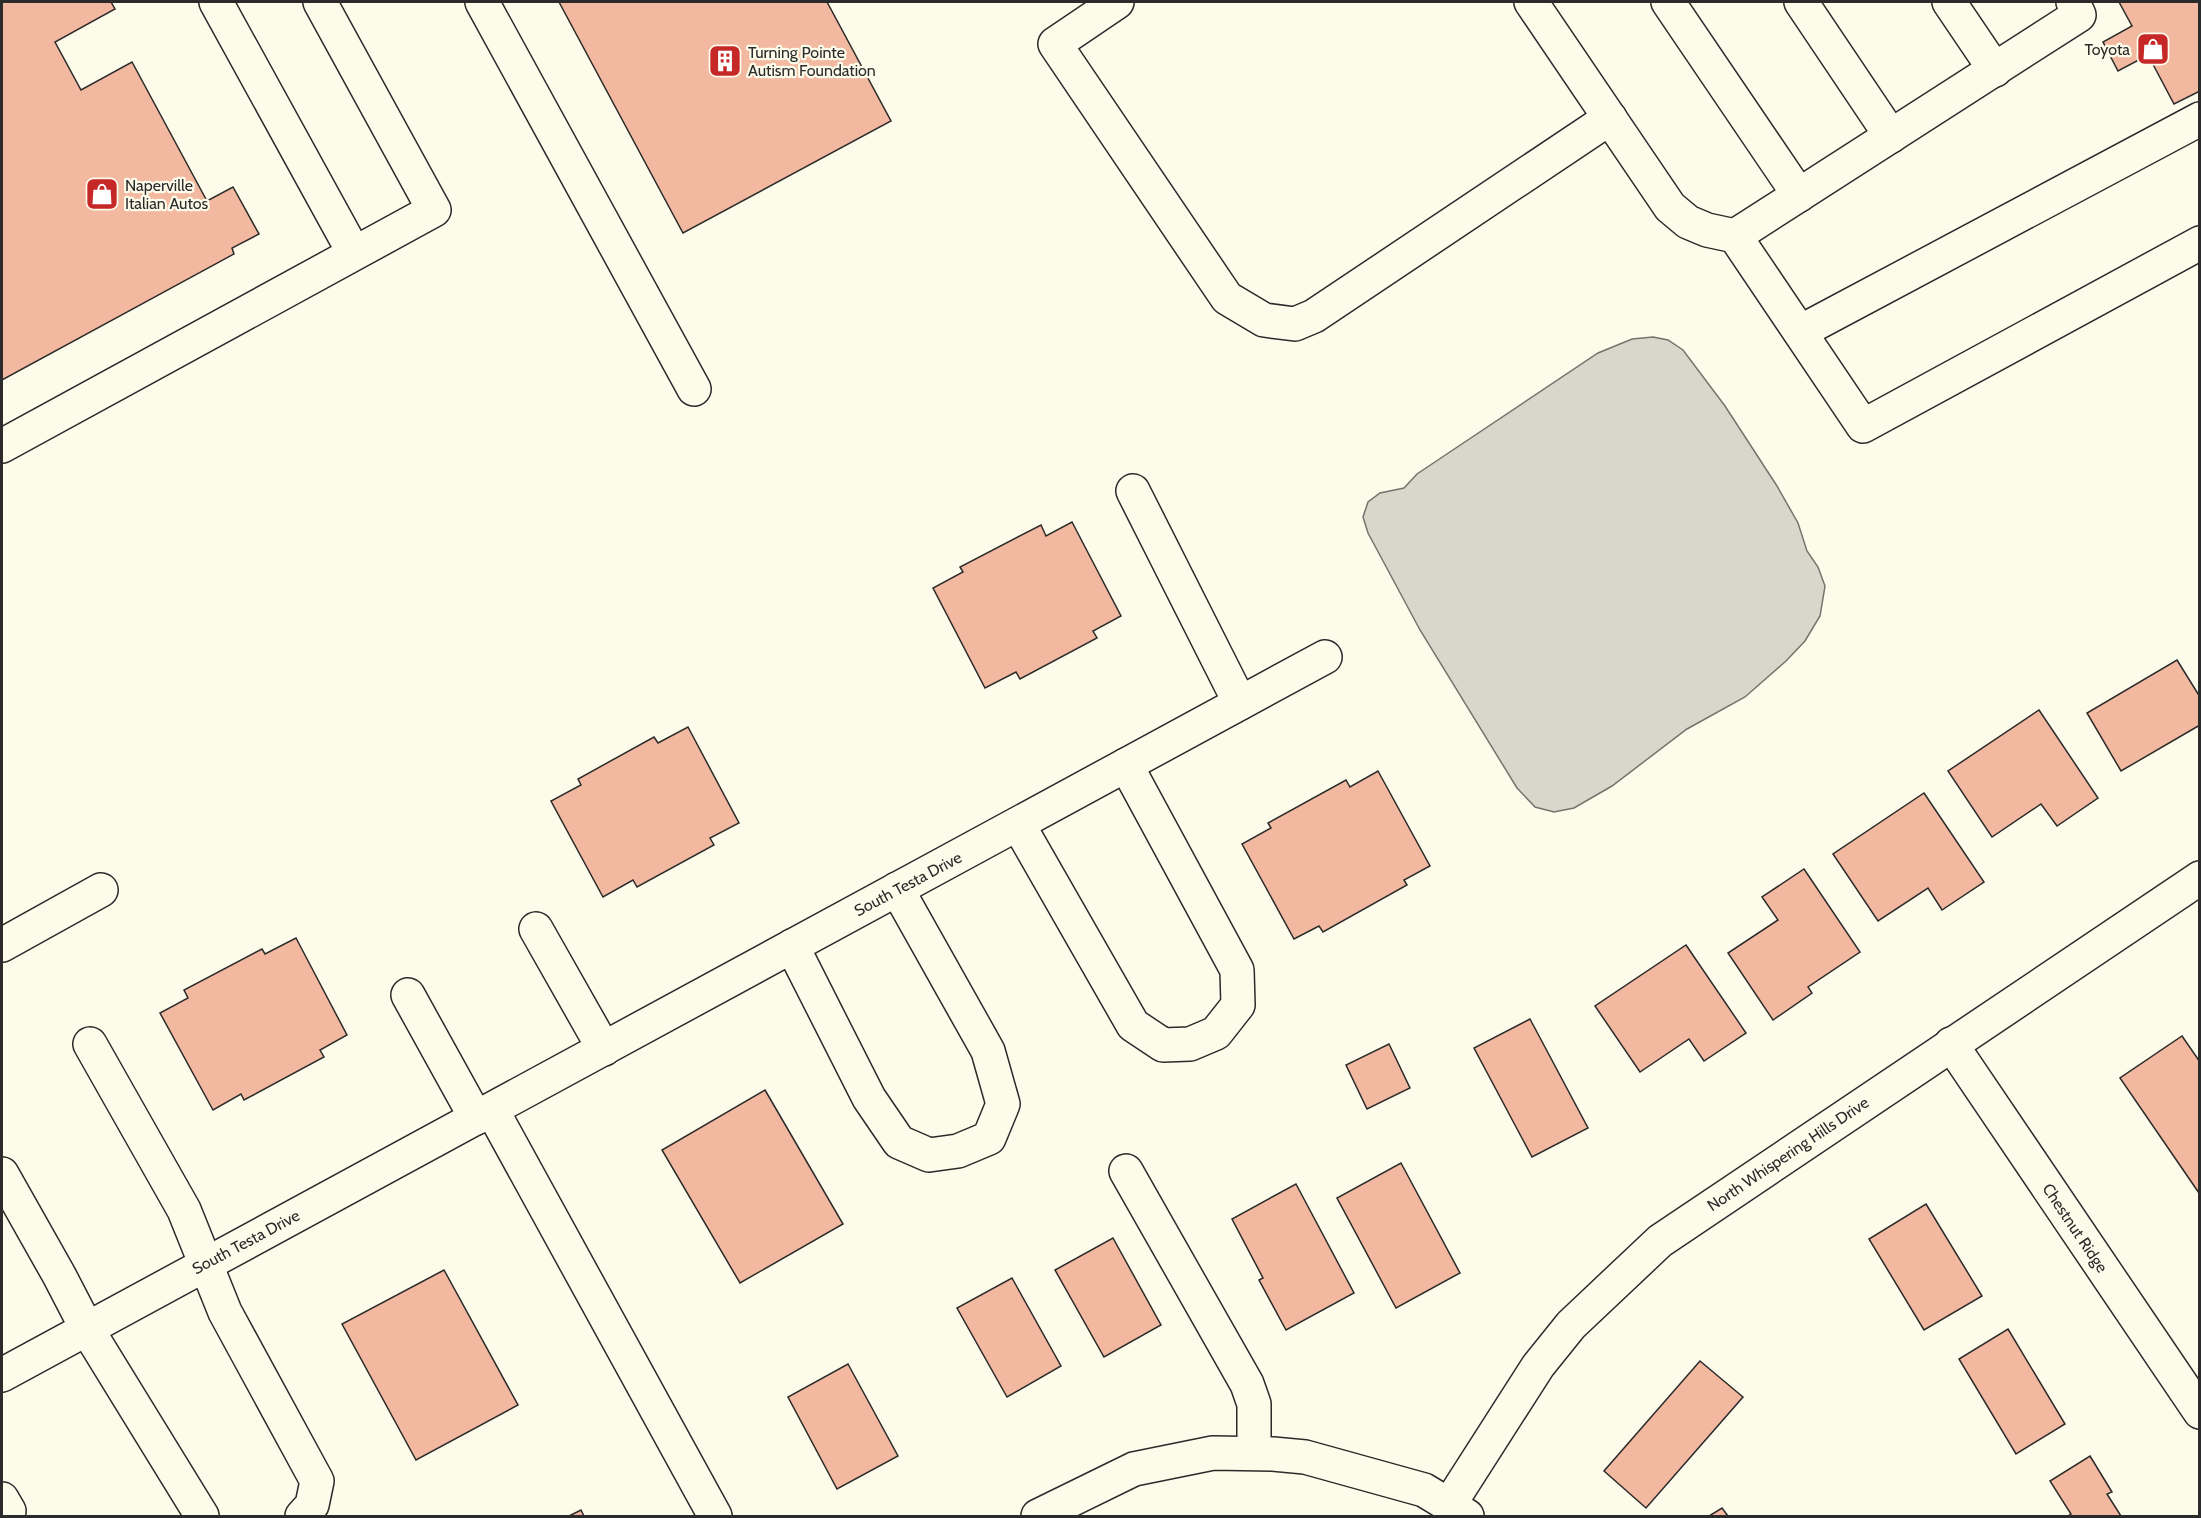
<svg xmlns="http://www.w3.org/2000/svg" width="2201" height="1518" font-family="Cabin,sans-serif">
<rect width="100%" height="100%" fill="#fdfbea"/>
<polygon fill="#d8d7c9" stroke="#74746e" stroke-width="1.5" points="1653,337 1668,340 1683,350 1725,406 1777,486 1798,523 1807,551 1818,567 1825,586 1820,616 1805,641 1786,661 1745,697 1687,729 1612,786 1574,808 1554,812 1535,807 1517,788 1420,630 1368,533 1363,517 1368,502 1380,493 1404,488 1417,474 1598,353 1632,339"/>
<g fill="#f2b8a0" stroke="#2b2b2b" stroke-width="1.5">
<polygon points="2,2 111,2 115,9 55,42 81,90 132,62 207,201 233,187 259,234 232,248 234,254 2,380"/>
<polygon points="559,2 827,2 891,121 683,233"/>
<polygon points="2119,2 2200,2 2200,91 2174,104 2148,55 2118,71 2103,42 2132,26"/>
<polygon points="1072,522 1121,616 1093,631 1097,638 1020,679 1016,672 985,688 933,588 963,572 960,567 1041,525 1046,536"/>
<polygon points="2177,660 2200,697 2200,725 2121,771 2087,713"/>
<polygon points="2039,710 2098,798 2057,826 2041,804 1992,837 1948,771"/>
<polygon points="688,727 739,823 710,838 714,845 637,887 633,880 603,897 551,801 581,785 578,779 654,737 658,743"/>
<polygon points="1378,771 1430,866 1404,880 1407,885 1323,932 1319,926 1294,939 1242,844 1271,828 1268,823 1346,780 1350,787"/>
<polygon points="1924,793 1984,882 1942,910 1928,888 1878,921 1833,854"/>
<polygon points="1804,869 1860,952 1808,987 1812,993 1773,1020 1728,953 1778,920 1762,897"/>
<polygon points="296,938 347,1035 320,1050 324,1057 244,1100 241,1094 213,1110 160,1013 188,998 184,990 262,949 265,954"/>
<polygon points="1686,945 1746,1033 1704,1061 1689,1039 1640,1072 1595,1006"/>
<polygon points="1530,1019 1588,1128 1532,1157 1474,1048"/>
<polygon points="2182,1036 2200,1062 2199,1193 2120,1078"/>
<polygon points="1389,1044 1410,1088 1367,1109 1346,1065"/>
<polygon points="765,1090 843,1224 740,1283 662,1150"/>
<polygon points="1401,1163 1460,1273 1396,1308 1337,1198"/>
<polygon points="1296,1184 1354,1293 1286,1330 1259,1280 1263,1278 1232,1219"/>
<polygon points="1926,1204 1982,1296 1924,1330 1869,1239"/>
<polygon points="1113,1238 1161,1325 1104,1357 1055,1270"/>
<polygon points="444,1270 518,1405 416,1460 342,1324"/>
<polygon points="1012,1278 1061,1366 1007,1397 957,1308"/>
<polygon points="2008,1329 2065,1424 2016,1454 1959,1359"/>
<polygon points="1700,1361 1743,1397 1646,1508 1604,1471"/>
<polygon points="848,1364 898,1456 837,1489 788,1397"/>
<polygon points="2090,1456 2112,1492 2107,1494 2121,1516 2068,1516 2071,1514 2050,1481"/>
<polygon points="1722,1508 1728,1516 1709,1516"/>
<polygon points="581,1510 584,1516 569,1516"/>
</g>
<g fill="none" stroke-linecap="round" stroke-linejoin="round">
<g stroke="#2b2b2b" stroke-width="36">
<g id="minor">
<polyline points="216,2 354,253"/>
<polyline points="482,2 694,389"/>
<polyline points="1117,2 1055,44 1227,298 1264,320 1295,324 1314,316 1610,118"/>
<polyline points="1531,2 1670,207 1688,222 1707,230 1735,236 1863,426 2200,243"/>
<polyline points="1668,2 1799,195"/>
<polyline points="1801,2 1891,136"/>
<polyline points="1949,2 1995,70"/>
<polyline points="1735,236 2079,15 2073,2"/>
<polyline points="1800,332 2200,119"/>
<polyline points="2,446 434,210 320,2"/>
<polyline points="1133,491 1240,703"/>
<polyline points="1018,824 1133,1025 1163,1045 1190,1044 1216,1033 1238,1005 1237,970 1126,765"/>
<polyline points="536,929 604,1049"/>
<polyline points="2,945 101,890"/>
<polyline points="792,946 869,1098 899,1142 929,1155 958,1151 989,1138 1003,1104 988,1051 897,889"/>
<polyline points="408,995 476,1118"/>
<polyline points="90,1044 184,1210 225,1312 317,1481 312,1505 302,1516"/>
<polyline points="1951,1044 2200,1412"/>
<polyline points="492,1110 715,1516"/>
<polyline points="1126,1171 1247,1384 1254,1404 1254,1453"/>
<polyline points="2,1174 59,1275 87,1329 202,1516"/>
<polyline points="2,1375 1325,657"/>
<polyline points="2,1499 9,1511"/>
<polyline points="1449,1505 1538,1366 1571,1325 1660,1241 2200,878"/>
<polyline points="1038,1516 1134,1469 1213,1453 1273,1454 1305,1457 1424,1490 1467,1516"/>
</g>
</g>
<use href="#minor" stroke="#fdfbea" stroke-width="33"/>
</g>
<defs>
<g id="shop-square" transform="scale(1.725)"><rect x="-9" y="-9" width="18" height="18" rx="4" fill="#c62828" stroke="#fdfbea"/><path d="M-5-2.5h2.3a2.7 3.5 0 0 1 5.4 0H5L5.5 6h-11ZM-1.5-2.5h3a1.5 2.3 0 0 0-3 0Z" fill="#fff"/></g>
<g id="building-square" transform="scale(1.725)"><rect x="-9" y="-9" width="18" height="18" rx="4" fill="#c62828" stroke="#fdfbea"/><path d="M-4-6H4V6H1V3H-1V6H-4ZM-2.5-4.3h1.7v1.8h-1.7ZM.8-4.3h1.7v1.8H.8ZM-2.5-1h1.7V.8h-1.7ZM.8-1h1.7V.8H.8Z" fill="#fff"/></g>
</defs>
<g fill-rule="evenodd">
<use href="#shop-square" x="2153" y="49"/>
<use href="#building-square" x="725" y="61"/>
<use href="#shop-square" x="102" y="194"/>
</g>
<g text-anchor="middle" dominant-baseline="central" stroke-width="4.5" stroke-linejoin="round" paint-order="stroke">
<g font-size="16" fill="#2b2b2b" stroke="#fdfbea" text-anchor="start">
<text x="2130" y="49" text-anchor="end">Toyota</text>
<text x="748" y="52">Turning Pointe<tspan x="748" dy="18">Autism Foundation</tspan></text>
<text x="125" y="185">Naperville<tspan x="125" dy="18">Italian Autos</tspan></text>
</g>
<g font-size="16" fill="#2b2b2b" stroke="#fdfbea">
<text transform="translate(908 884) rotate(-28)">South Testa Drive</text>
<text transform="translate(1788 1154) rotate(-34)">North Whispering Hills Drive</text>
<text transform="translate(2075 1228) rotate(56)">Chestnut Ridge</text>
<text transform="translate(246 1242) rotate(-28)">South Testa Drive</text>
</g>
</g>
<rect width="2201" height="1518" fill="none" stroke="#2b2b2b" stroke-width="6"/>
</svg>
